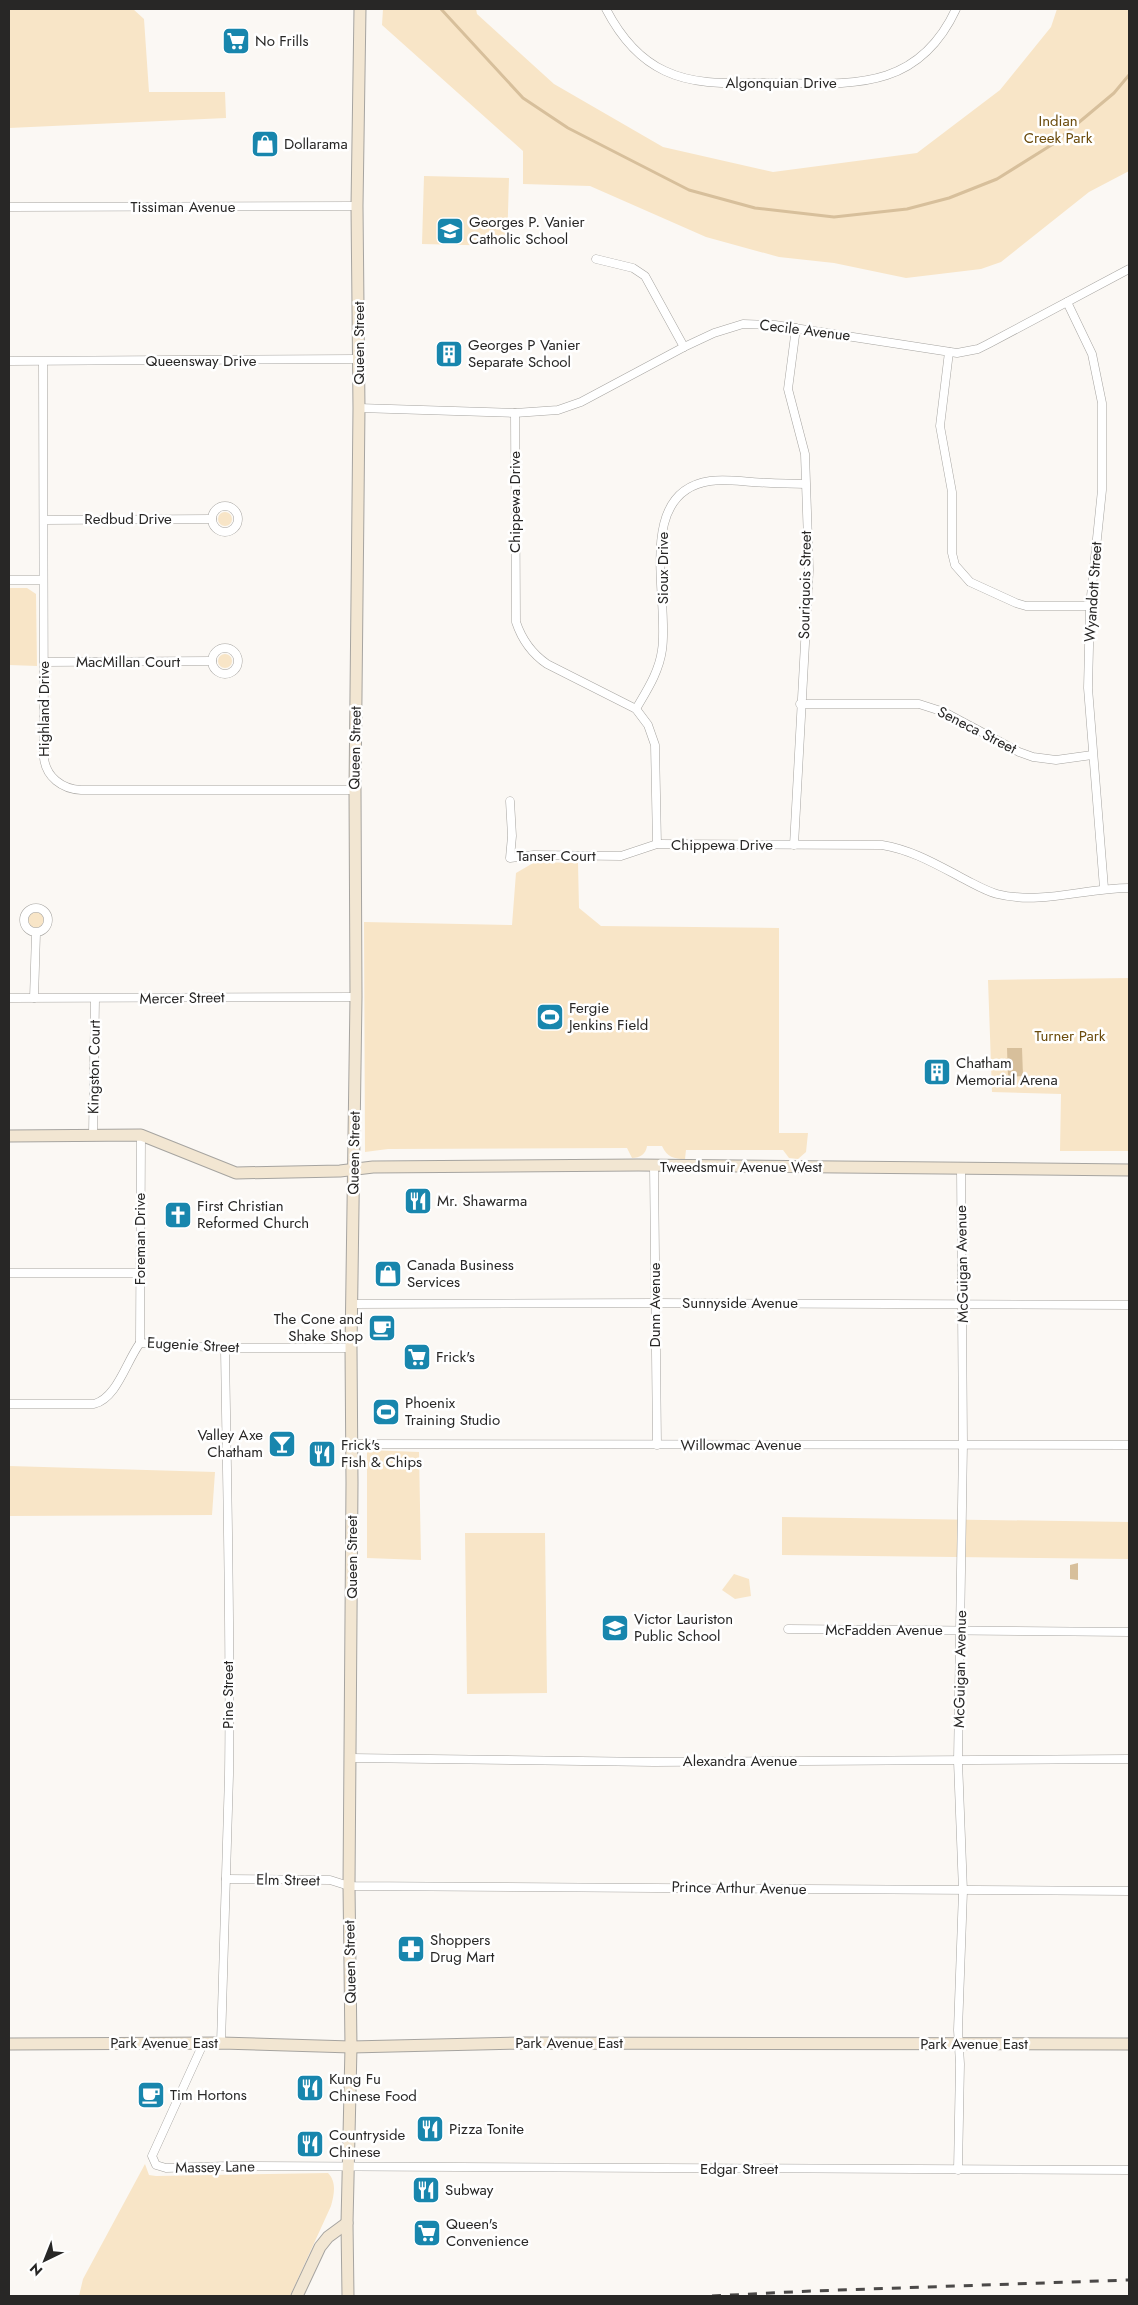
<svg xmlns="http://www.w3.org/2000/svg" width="1138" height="2305" font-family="Jost,sans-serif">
<rect width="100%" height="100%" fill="#fbf8f4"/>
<g fill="#f8e5c7">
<polygon points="9,9 133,9 144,19 149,92 225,92 226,118 9,128"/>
<polygon points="383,9 476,9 477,14 554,84 663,147 773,172 917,153 1000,90 1051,27 1057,9 1129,9 1129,171 1089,192 1001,262 981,269 906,278 834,263 779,257 706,237 590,186 523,184 523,151 382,25"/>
<polygon points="424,176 509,178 507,246 422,244"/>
<circle cx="225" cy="519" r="7"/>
<polygon points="9,588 27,588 36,594 37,666 9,665"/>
<circle cx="225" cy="661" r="7"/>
<path d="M535 862 578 863 579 908 601 926 779 928V1133H808L806 1152 798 1159 789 1158 783 1150H686L685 1159C674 1159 667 1157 662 1146H647C646 1154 640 1158 632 1158L627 1148 388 1149 365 1152 364 922 512 925 516 873Z"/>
<circle cx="36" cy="920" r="8"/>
<polygon points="1129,978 1129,1151 1060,1151 1061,1094 992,1092 988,980"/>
<polygon points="367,1450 419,1452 421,1560 367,1558"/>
<polygon points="9,1466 215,1472 212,1515 9,1516"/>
<polygon points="782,1517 1129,1522 1129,1559 782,1555"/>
<polygon points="465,1533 545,1533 547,1693 467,1694"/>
<polygon points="734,1574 749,1579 751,1596 735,1599 722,1590"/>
<path d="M145 2164 149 2175 156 2176 328 2173C337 2182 334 2195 331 2206L290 2296H79L83 2279Z"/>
</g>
<g fill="#d7bf9b">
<polygon points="1007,1048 1022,1048 1023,1076 1008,1077"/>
<polygon points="1078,1563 1078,1580 1070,1579 1070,1565"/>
</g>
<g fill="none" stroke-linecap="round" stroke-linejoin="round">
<polyline stroke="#d7bf9b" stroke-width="3" points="441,9 523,98 568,128 689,190 755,208 834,217 907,209 949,198 997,179 1053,144 1114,93 1129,75"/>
<g stroke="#a6a4a0" stroke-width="9">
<g id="street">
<path d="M606 9C619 34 639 59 665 71 697 86 732 83 766 83 846 83 916 95 956 9"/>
<polyline points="9,207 357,206"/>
<polyline points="596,259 633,268 645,276 684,347"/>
<polyline points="1067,302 1092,354 1102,403 1102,490 1090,606 1088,688 1104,888"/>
<polyline points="949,352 940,426 952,492 952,553 955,565 970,582 1016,603 1026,606 1090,606"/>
<polyline points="9,361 358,359"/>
<path d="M43 362 44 758C46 777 62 789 81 790H355"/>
<polyline points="359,408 515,413 558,410 581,402 684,347 714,333 743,324 775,325 957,353 978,349 988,344 1129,269"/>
<path d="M515 413 516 622C522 640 531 653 547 664L636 709 648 725 655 745 657 844"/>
<circle cx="225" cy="519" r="13"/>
<polyline points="44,520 212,519"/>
<polyline points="9,580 43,580"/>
<circle cx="225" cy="661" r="13"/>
<polyline points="44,662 212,661"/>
<polyline points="800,704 919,704 944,712 1019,752 1033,757 1056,760 1092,755"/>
<path d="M636 709C647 690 659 672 662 650 670 600 634 492 710 481 724 479 738 481 752 482 770 483 787 484 805 484"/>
<path d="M510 801 512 836 510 858 534 855 621 856 657 844 882 845C913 850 939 866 966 880 976 885 986 891 997 894 1041 905 1085 888 1129 888"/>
<polyline points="794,845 809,570 805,454 788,389 796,328"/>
<circle cx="36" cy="920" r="12"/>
<polyline points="9,998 356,997"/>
<polyline points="34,998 36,933"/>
<polyline points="93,1135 95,999"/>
<polyline points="654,1166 657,1445"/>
<polyline points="9,1273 139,1273"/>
<polyline points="351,1304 655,1303 1129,1305"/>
<polyline points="140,1343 225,1348 351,1348"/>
<polyline points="140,1343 141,1135"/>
<path d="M9 1404H94C117 1398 126 1362 140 1343"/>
<polyline points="353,1444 1129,1445"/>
<polyline points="788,1629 1129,1632"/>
<polyline points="351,1758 654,1762 1129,1759"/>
<polyline points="226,1879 330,1880 349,1886 1129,1891"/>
<path d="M221 2043C224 1953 227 1864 229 1775 231 1632 227 1490 225 1348"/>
<polyline points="203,2044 152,2156 156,2165 166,2168 228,2166 1129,2170"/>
<polyline points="958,2170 960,2064 958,2030 963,1891 958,1761 963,1444 961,1168"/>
</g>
</g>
<g stroke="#a6a4a0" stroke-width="13">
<g id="secondary">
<polyline points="9,1136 141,1135 236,1173 340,1171 373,1167 638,1165 1129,1170"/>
<polyline points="9,2044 221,2043 351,2047 521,2043 1129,2044"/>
<polyline points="297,2296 320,2247 328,2237 347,2223"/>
<polyline points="348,2296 347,2223 351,2047 349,1886 352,1483 351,1348 356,997 355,790 359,408 357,206 360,9"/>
</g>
</g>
<use href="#street" stroke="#fff" stroke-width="8"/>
<use href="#secondary" stroke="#f2e6d2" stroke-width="11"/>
<polyline stroke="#4b4948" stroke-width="3" stroke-dasharray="9 9" stroke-linecap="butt" points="712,2296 811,2291 1129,2280"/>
</g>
<defs>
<g id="supermarket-square" transform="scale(1.4375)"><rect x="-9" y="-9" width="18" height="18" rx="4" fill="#1886ad" stroke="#fff"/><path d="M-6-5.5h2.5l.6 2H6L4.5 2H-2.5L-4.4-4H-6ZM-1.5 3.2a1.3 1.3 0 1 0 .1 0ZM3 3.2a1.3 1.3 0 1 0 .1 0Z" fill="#fff"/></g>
<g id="shop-square" transform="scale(1.4375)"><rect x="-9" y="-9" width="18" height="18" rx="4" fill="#1886ad" stroke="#fff"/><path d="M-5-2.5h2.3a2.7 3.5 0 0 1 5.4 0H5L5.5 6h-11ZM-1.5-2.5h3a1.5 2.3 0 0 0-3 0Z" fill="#fff"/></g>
<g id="school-square" transform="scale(1.4375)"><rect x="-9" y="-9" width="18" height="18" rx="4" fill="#1886ad" stroke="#fff"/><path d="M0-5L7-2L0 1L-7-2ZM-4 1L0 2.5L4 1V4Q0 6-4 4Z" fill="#fff"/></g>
<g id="building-square" transform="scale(1.4375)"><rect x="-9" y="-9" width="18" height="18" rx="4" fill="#1886ad" stroke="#fff"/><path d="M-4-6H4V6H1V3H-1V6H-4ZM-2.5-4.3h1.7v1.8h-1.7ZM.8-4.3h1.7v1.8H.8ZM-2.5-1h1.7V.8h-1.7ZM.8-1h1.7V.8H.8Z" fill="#fff"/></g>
<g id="stadium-square" transform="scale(1.4375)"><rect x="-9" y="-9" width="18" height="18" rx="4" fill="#1886ad" stroke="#fff"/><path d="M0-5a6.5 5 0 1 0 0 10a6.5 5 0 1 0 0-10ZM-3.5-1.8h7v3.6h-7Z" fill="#fff"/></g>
<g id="restaurant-square" transform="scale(1.4375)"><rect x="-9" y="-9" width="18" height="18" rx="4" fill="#1886ad" stroke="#fff"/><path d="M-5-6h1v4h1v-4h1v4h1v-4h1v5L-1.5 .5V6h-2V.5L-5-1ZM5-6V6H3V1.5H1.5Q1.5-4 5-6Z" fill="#fff"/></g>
<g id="church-square" transform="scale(1.4375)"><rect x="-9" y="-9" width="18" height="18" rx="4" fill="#1886ad" stroke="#fff"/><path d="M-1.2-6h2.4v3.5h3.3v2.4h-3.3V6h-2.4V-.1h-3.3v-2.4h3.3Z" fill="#fff"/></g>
<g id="cafe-square" transform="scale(1.4375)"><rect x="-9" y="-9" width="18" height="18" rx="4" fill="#1886ad" stroke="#fff"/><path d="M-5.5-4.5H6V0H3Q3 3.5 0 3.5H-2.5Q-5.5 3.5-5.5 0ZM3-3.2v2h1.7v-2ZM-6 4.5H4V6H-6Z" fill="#fff"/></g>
<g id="bar-square" transform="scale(1.4375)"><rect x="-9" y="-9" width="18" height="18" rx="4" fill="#1886ad" stroke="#fff"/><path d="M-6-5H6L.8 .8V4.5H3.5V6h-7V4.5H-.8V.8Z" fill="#fff"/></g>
<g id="pharmacy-square" transform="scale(1.4375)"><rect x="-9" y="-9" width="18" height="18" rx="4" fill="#1886ad" stroke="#fff"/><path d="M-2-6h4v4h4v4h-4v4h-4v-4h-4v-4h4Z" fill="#fff"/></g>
</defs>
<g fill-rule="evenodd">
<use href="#supermarket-square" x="236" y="41"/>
<use href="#shop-square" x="265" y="144"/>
<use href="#school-square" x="450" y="231"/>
<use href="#building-square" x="449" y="354"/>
<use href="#stadium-square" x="550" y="1017"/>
<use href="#building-square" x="937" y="1072"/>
<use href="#restaurant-square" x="418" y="1201"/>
<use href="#church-square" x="178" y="1215"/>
<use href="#shop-square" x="388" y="1274"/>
<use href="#cafe-square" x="382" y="1328"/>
<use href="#supermarket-square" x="417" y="1357"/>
<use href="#stadium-square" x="386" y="1412"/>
<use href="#bar-square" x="282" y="1444"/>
<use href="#restaurant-square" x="322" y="1454"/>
<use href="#school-square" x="615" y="1628"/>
<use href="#pharmacy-square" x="411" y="1949"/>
<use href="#restaurant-square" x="310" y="2088"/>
<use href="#cafe-square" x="151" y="2095"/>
<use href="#restaurant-square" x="430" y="2129"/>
<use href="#restaurant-square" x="310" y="2144"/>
<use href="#restaurant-square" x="426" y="2190"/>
<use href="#supermarket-square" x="427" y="2233"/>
</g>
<g text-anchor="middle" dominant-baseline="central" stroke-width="5" stroke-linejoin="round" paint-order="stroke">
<g font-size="15" fill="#282726" stroke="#fff" text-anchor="start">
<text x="255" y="41">No Frills</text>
<text x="284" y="144">Dollarama</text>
<text x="469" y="222">Georges P. Vanier<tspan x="469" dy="17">Catholic School</tspan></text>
<text x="468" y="345">Georges P Vanier<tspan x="468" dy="17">Separate School</tspan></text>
<text x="569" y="1008">Fergie<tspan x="569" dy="17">Jenkins Field</tspan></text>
<text x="956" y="1063">Chatham<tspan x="956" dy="17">Memorial Arena</tspan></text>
<text x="437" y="1201">Mr. Shawarma</text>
<text x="197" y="1206">First Christian<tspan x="197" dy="17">Reformed Church</tspan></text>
<text x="407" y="1265">Canada Business<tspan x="407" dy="17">Services</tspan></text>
<text x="363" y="1319" text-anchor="end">The Cone and<tspan x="363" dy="17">Shake Shop</tspan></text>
<text x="436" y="1357">Frick's</text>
<text x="405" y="1403">Phoenix<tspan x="405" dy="17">Training Studio</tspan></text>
<text x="263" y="1435" text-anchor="end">Valley Axe<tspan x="263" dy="17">Chatham</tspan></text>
<text x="341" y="1445">Frick's<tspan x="341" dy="17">Fish &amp; Chips</tspan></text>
<text x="634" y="1619">Victor Lauriston<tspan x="634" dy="17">Public School</tspan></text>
<text x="430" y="1940">Shoppers<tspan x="430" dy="17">Drug Mart</tspan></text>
<text x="329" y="2079">Kung Fu<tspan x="329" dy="17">Chinese Food</tspan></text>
<text x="170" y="2095">Tim Hortons</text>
<text x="449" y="2129">Pizza Tonite</text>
<text x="329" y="2135">Countryside<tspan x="329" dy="17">Chinese</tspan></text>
<text x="445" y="2190">Subway</text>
<text x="446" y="2224">Queen's<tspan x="446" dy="17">Convenience</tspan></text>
</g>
<g font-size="15" fill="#282726" stroke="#fff">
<text x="781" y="83">Algonquian Drive</text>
<text x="183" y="207">Tissiman Avenue</text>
<text transform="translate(805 330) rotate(7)">Cecile Avenue</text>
<text transform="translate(359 343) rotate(-90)">Queen Street</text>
<text x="201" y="361">Queensway Drive</text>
<text transform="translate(515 502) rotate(-90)">Chippewa Drive</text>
<text x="128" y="519">Redbud Drive</text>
<text transform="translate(663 568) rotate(-90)">Sioux Drive</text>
<text transform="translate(805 585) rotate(-89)">Souriquois Street</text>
<text transform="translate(1093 592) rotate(-86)">Wyandott Street</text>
<text x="128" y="662">MacMillan Court</text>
<text transform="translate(44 709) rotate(-90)">Highland Drive</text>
<text transform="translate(977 730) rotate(27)">Seneca Street</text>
<text transform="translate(355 748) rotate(-89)">Queen Street</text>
<text x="722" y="845">Chippewa Drive</text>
<text x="556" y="856">Tanser Court</text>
<text transform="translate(182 998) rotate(-1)">Mercer Street</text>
<text transform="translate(94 1067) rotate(-89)">Kingston Court</text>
<text transform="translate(354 1153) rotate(-89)">Queen Street</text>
<text x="741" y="1167">Tweedsmuir Avenue West</text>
<text transform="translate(140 1239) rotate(-90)">Foreman Drive</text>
<text transform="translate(962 1264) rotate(-91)">McGuigan Avenue</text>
<text x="740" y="1303">Sunnyside Avenue</text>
<text transform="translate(655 1305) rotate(-90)">Dunn Avenue</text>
<text transform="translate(193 1345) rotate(3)">Eugenie Street</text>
<text x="741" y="1445">Willowmac Avenue</text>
<text transform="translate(352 1557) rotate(-90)">Queen Street</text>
<text x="884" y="1630">McFadden Avenue</text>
<text transform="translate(960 1669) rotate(-89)">McGuigan Avenue</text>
<text transform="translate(228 1695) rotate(-90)">Pine Street</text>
<text x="740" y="1761">Alexandra Avenue</text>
<text transform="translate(288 1880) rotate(1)">Elm Street</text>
<text transform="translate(739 1888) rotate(1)">Prince Arthur Avenue</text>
<text transform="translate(350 1962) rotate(-91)">Queen Street</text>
<text x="164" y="2043">Park Avenue East</text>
<text x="569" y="2043">Park Avenue East</text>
<text x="974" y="2044">Park Avenue East</text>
<text transform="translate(215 2167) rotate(-1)">Massey Lane</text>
<text x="739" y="2169">Edgar Street</text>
</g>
<g font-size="15" fill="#6b4b0c" stroke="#fff">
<text x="1058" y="121">Indian<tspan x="1058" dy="17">Creek Park</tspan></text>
<text x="1070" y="1036">Turner Park</text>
</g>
</g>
<rect width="1138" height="2305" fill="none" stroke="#282726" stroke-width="20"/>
<g transform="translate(45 2260) rotate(223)" stroke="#ffffff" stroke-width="4" paint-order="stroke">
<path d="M0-4L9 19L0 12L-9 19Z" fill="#282726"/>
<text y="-8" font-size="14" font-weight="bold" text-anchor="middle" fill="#282726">N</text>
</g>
</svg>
